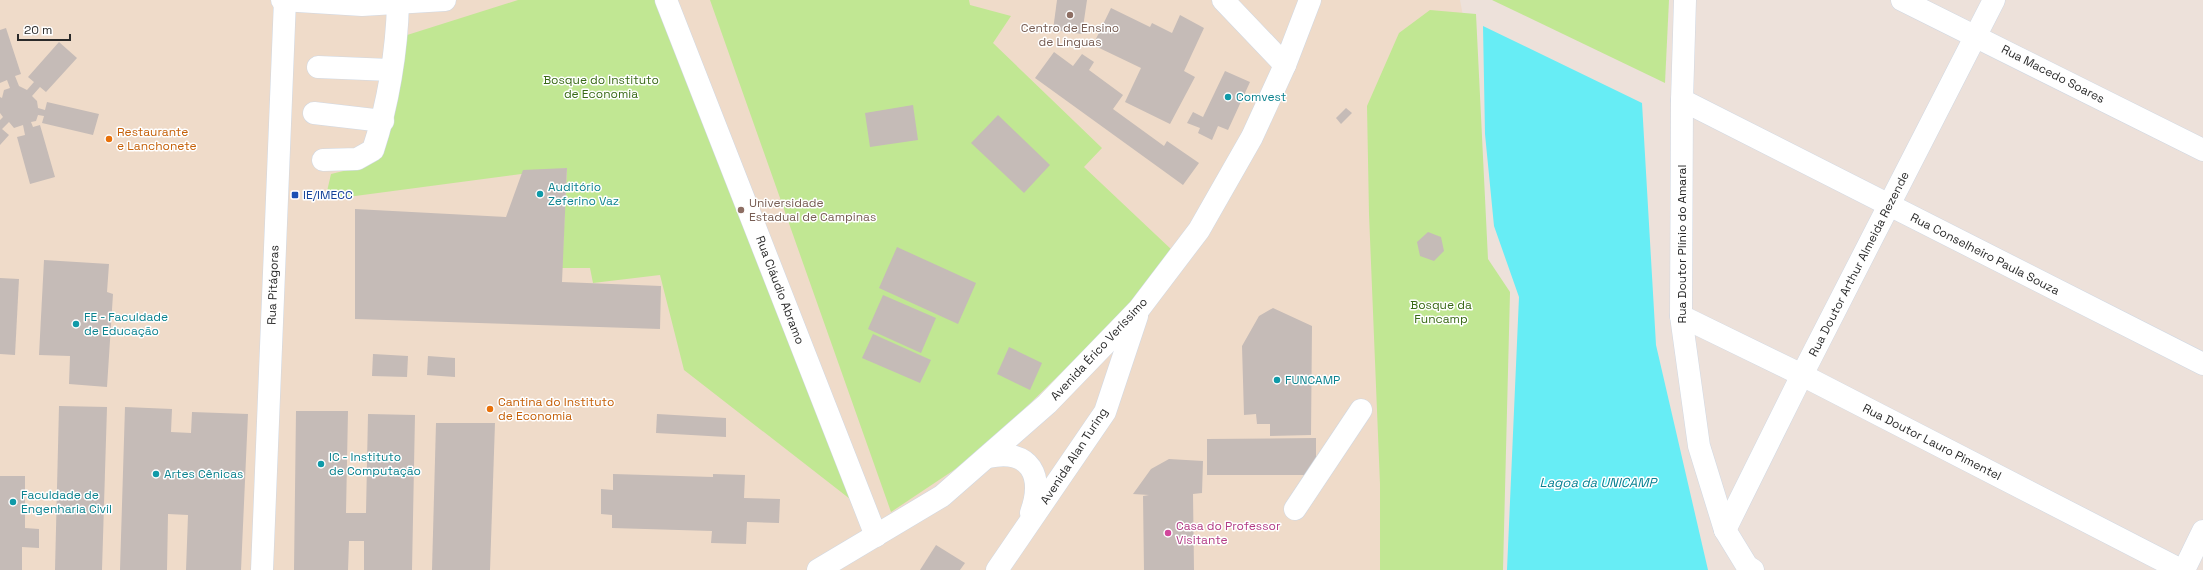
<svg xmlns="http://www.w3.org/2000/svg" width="2203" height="570" font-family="'Space Grotesk',sans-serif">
<rect width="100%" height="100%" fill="#ede1da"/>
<polygon fill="#efdbc9" points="0,0 1460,0 1470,54 1489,570 0,570"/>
<g fill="#c1e793">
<polygon points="518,0 661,0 859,506 684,370 660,275 593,283 590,268 562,268 567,168 325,200 331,174 360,167 404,36"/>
<polygon points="710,0 969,0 970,5 1011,16 993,43 1102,148 1084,167 1173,251 1129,307 978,454 891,512"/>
<polygon points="1492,0 1669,0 1665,83"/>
<polygon points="1430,10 1476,14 1488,259 1510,292 1503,570 1380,570 1380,484 1369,214 1367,106 1399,33"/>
</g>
<polygon fill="#67edf5" points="1483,26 1642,103 1656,345 1708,570 1507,570 1519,297 1494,226 1485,134"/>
<g fill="#c5bbb7">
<polygon points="1057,0 1087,0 1082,34 1053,30"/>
<polygon points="1111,8 1150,27 1152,23 1172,33 1180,15 1204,28 1184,71 1195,77 1170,124 1125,102 1141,68 1093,45"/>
<polygon points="6,28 21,74 15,76 19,86 27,90 34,82 28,77 59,42 77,58 46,92 40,87 32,96 37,101 38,108 45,110 47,102 99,114 93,135 42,123 44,116 38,115 36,121 31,122 33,127 40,125 55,177 30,184 17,137 25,135 23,125 14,128 9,122 2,129 9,135 0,145 0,120 3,117 0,113 0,97 2,98 4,90 10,88 7,80 0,83 0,30"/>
<polygon points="1054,52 1073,66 1082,54 1094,62 1089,70 1123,95 1113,109 1164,146 1167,141 1199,163 1183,185 1035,78"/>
<polygon points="1225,71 1250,82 1228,130 1218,126 1212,140 1198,133 1200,128 1187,123 1193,112 1203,117"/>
<polygon points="913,105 918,140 870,147 865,113"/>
<polygon points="1346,108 1352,113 1341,124 1336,118"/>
<polygon points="998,115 1050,165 1024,193 971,143"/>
<polygon points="567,168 562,282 661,286 660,329 355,319 355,209 506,217 523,170"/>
<polygon points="1428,232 1441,237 1444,251 1434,261 1420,256 1417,242"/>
<polygon points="897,247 976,283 958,324 879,288"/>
<polygon points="44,260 109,264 107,292 113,294 107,387 69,384 70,356 39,355"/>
<polygon points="0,278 19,279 15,355 0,354"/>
<polygon points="883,295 936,318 921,353 868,329"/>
<polygon points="1273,308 1312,326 1311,435 1270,436 1270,424 1257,424 1256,414 1244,415 1242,346 1259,316"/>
<polygon points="873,334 931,360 920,383 862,358"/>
<polygon points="1009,347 1042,363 1030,390 997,374"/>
<polygon points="373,354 408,356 407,377 372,376"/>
<polygon points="428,356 455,358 455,377 427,375"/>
<polygon points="59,406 107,407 102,570 55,570"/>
<polygon points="125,407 172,409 171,432 191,433 192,412 248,414 241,570 186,570 188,515 168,514 167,570 120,570"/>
<polygon points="296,411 348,411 346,513 366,513 368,414 415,415 412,570 364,570 364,541 349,541 348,570 294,570"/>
<polygon points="657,414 726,418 726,437 656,433"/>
<polygon points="436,423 495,423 490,570 432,570"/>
<polygon points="1316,438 1316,475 1207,475 1207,439"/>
<polygon points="1169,459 1203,461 1202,493 1193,494 1194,570 1144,570 1143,496 1149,495 1133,494 1151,469"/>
<polygon points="613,474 713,477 713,474 745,475 744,498 780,499 779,523 747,522 746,544 711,543 712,531 612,528 612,515 601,514 601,489 613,490"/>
<polygon points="0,476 25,476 25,528 39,529 39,548 22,547 22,570 0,570"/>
<polygon points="936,545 965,563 960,570 920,570"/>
</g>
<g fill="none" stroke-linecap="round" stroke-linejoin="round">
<g stroke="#d0d8e3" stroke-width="23">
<g id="minor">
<polyline points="282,0 362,5 445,0"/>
<polyline points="666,0 876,536"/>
<polyline points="1223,0 1285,65"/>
<polyline points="1685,0 1682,100 1681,316 1699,446 1725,530 1747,566 1753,570"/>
<polyline points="1902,0 2203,150"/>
<polyline points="318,67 390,70"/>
<polyline points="1682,100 2203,364"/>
<polyline points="314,113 383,121"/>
<path d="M323 160 357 159 373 150C388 105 397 50 398 3"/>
<polyline points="1681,316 1802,375 2181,570"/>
<path d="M988 457C1031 448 1044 476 1031 513"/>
<polyline points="1295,509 1361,410"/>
<polyline points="1725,530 1802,375 1994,0"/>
<polyline points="262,570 285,0"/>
<polyline points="818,570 942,496 1047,404 1139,309 1199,230 1252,137 1285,65 1310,0"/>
<polyline points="997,570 1105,412 1137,316"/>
<polyline points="2184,570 2203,531"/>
</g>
</g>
<use href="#minor" stroke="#fff" stroke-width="22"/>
</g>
<g fill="#8d6e63" stroke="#fff" stroke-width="1.5">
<circle cx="1070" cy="15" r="4"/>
<circle cx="741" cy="210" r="4"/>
</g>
<g fill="#0f9aa8" stroke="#fff" stroke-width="1.5">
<circle cx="1228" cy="97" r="4"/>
<circle cx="540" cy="194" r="4"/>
<circle cx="76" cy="324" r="4"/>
<circle cx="1277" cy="380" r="4"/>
<circle cx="321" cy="464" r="4"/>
<circle cx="156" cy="474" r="4"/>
<circle cx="13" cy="502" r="4"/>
</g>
<g fill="#e8710a" stroke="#fff" stroke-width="1.5">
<circle cx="109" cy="139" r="4"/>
<circle cx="490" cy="409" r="4"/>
</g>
<rect fill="#1a4fb4" stroke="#fff" stroke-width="1.5" x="291" y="191" width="8" height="8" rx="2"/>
<circle fill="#d1479c" stroke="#fff" stroke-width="1.5" cx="1168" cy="533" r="4"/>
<g text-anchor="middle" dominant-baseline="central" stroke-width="3" stroke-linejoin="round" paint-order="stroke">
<g font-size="12" fill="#785e54" stroke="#fff">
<text x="1070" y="28">Centro de Ensino<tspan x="1070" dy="14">de Línguas</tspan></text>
<text x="749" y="203" text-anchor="start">Universidade<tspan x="749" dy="14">Estadual de Campinas</tspan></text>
</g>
<g font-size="12" fill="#2a2a2a" stroke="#fff">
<text transform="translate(2053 74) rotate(27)">Rua Macedo Soares</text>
<text transform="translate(1682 244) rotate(-90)">Rua Doutor Plínio do Amaral</text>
<text transform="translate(1985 254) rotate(27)">Rua Conselheiro Paula Souza</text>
<text transform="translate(1859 264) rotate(-63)">Rua Doutor Arthur Almeida Rezende</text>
<text transform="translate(273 285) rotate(-88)">Rua Pitágoras</text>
<text transform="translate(780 290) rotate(69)">Rua Cláudio Abramo</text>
<text transform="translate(1099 349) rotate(-47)">Avenida Érico Veríssimo</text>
<text transform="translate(1932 442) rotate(27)">Rua Doutor Lauro Pimentel</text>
<text transform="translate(1074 456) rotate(-57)">Avenida Alan Turing</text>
</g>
<g font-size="12" fill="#396a16" stroke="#fff">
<text x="601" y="80">Bosque do Instituto<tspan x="601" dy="14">de Economia</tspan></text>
<text x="1441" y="305">Bosque da<tspan x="1441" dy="14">Funcamp</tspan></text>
</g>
<g font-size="12" fill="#0d838f" stroke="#fff" text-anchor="start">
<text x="1236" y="97">Comvest</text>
<text x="548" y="187">Auditório<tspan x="548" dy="14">Zeferino Vaz</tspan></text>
<text x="84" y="317">FE - Faculdade<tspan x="84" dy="14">de Educação</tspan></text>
<text x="1285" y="380">FUNCAMP</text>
<text x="329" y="457">IC - Instituto<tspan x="329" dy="14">de Computação</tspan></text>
<text x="164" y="474">Artes Cênicas</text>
<text x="21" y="495">Faculdade de<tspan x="21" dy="14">Engenharia Civil</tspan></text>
</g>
<g font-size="12" fill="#c56008" stroke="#fff" text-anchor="start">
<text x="117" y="132">Restaurante<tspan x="117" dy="14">e Lanchonete</tspan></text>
<text x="498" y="402">Cantina do Instituto<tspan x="498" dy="14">de Economia</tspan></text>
</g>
<g font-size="12" fill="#164399" stroke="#fff" text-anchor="start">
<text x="303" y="195">IE/IMECC</text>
</g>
<g font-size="12" fill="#b23c85" stroke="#fff" text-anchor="start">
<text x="1176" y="526">Casa do Professor<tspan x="1176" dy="14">Visitante</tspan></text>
</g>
<g font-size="13" font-style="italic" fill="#078193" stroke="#fff">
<text x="1598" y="482">Lagoa da UNICAMP</text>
</g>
</g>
<path d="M18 34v6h52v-6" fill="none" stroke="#2a2a2a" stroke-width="2"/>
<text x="24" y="34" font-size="12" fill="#2a2a2a" stroke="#ffffff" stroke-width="3" paint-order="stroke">20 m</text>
</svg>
